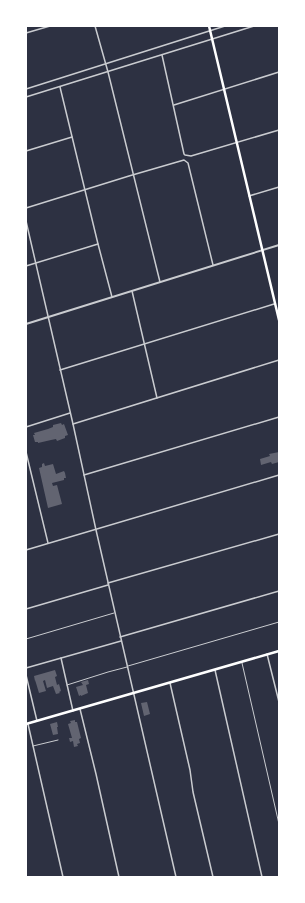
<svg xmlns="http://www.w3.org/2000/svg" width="305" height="903" font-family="'Nunito Sans',sans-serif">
<rect width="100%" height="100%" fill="#2d3142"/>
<g fill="#626471">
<polygon points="61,423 62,425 64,424 68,435 65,436 65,438 57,441 56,439 51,440 38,443 38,442 35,442 33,435 35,435 34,433 48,429 53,427 53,425"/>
<polygon points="279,452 279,462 272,464 271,462 261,465 260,459 270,456 269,454"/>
<polygon points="44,463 45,466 53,464 56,474 64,471 65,473 66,478 64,478 64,480 52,483 53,486 57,485 62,504 48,508 39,468 42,467 42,464"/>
<polygon points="55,670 57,676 55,677 57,685 59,684 61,691 59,692 60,693 56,694 53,686 47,688 45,680 43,681 46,691 39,693 36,683 35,680 35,681 34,676"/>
<polygon points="88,680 89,684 86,685 88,693 81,696 81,695 79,696 76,687 83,685 81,682"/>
<polygon points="147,702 150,714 144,716 141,703"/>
<polygon points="75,720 75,722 77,722 81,738 79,739 80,743 77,744 78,746 74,747 73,741 70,742 69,738 72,738 68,724 71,723 70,721"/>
<polygon points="57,722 58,727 57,727 58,734 53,735 50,724"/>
</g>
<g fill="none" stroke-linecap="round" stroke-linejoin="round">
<g stroke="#caccd0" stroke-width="1">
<polyline points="26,639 114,613"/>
<polyline points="242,663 279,824"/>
<polyline points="128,666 279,622"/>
<polyline points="67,685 108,672 127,667"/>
<polyline points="33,746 58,740"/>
</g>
<g stroke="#caccd0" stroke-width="1.5">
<polyline points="95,26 108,72 160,282"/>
<polyline points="26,33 50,26"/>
<polyline points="162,55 184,154 185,155 191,156 279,130"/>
<polyline points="60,87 98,244 112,297"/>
<polyline points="26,89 225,26"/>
<polyline points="26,97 254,26"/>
<polyline points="174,105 279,72"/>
<polyline points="26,151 72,137"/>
<polyline points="249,196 279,187"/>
<polyline points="26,208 129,176 184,160 188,163 213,265"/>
<polyline points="26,221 73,424 96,530 176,877"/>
<polyline points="26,266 98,244"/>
<polyline points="132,291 157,398"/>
<polyline points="60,370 274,304"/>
<polyline points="73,424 279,360"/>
<polyline points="26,427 70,413"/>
<polyline points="26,452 48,543"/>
<polyline points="84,475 279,417"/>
<polyline points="26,550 279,475"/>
<polyline points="108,583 279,534"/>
<polyline points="26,609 108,585"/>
<polyline points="120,637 279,591"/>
<polyline points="267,654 279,702"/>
<polyline points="61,658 73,711"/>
<polyline points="26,668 121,641"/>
<polyline points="215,670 262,877"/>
<polyline points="26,675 37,721"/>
<polyline points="170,683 190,770 193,792 213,877"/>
<polyline points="80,709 96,774 119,877"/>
<polyline points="28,724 63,877"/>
</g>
<polyline stroke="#caccd0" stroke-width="2" points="26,324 279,245"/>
<polyline stroke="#fff" stroke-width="2.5" points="209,26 279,320"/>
<polyline stroke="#fff" stroke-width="2.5" points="26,724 279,651"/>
</g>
<rect width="305" height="903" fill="none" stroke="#ffffff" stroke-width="54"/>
</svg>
